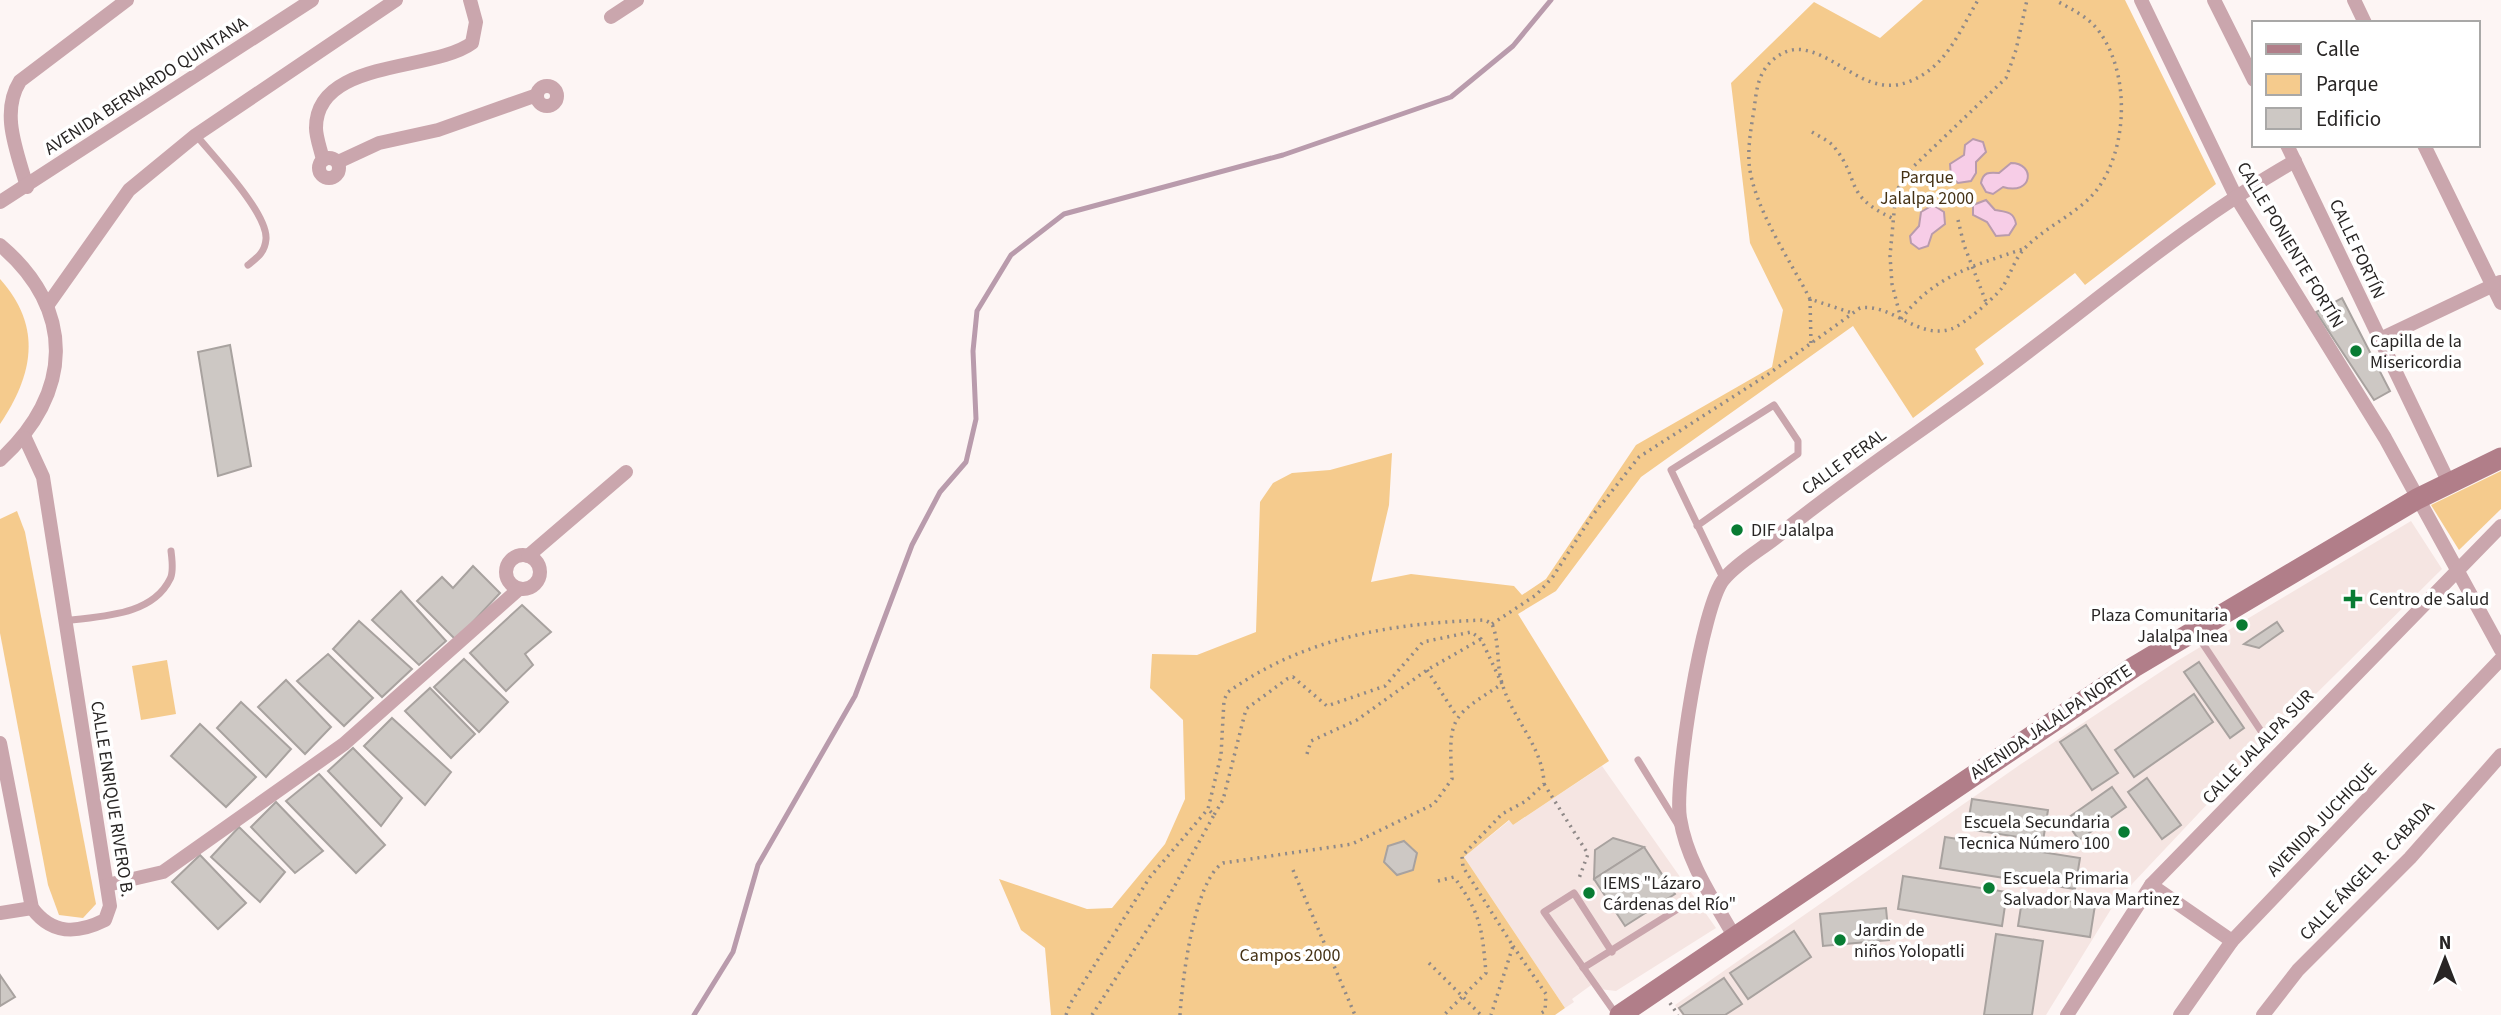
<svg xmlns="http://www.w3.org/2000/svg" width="2501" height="1015" font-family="'Source Sans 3',sans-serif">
<rect width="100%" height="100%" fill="#fdf5f4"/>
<g fill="#f5e5e2">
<polygon points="2411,521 2442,569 2247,762 2116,901 2046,1015 1682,1015 1675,1005 2021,764 2177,661"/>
<polygon points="1602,766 1716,928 1616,991 1599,989 1594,983 1572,999 1574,1002 1565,1008 1464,857 1510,820 1513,825"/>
</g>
<g fill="#f5cb8d">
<polygon points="1923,0 2125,0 2216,184 2085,285 2075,273 1975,349 1984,364 1913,418 1853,326 1641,477 1556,591 1518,614 1609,761 1513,825 1509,820 1464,857 1565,1008 1555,1015 1051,1015 1045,948 1021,930 999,879 1087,909 1112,908 1165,844 1185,799 1183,720 1150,688 1152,654 1197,655 1256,632 1260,502 1273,483 1292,473 1330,470 1392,453 1389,505 1371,582 1411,574 1514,586 1522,595 1546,579 1636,445 1772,367 1783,310 1750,243 1731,83 1814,2 1880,38"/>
<path d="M0 279C43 327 33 375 0 424Z"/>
<polygon points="2501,471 2501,509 2459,550 2431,505"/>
<polygon points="17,511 25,532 96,904 83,918 59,915 48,885 0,633 0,519"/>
<polygon points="167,660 176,714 141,720 132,666"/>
</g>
<g fill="#f7cde7" stroke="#b99bac" stroke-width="2">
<polygon points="1973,139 1983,142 1986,152 1976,162 1976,173 1971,181 1958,183 1951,177 1950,164 1964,155 1965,145"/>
<path d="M2011 163C2036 163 2033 196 2003 187L1993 194 1986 192 1981 183C1983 172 1989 172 1999 173Z"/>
<path d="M1986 200 1995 210C2005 212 2014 211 2016 224L2009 235 1996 236 1987 222 1973 215V205Z"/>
<polygon points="1933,205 1944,212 1945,224 1932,234 1928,246 1919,249 1911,243 1910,236 1919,226 1921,212"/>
</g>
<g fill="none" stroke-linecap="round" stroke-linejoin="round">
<polyline stroke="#b99bac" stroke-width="5" points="694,1015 733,952 758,865 855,696 912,545 940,492 966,462 976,419 973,351 977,311 1011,255 1064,214 1283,155 1451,97 1513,46 1551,0"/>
</g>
<g fill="#cdc8c4" stroke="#a8a29f" stroke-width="2">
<polygon points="2342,298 2390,391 2374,400 2316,312"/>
<polygon points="230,345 251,466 218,476 198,352"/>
<polygon points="473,566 500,593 456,640 417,601 442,577 453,588"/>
<polygon points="401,591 446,641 419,665 372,620"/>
<polygon points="522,605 551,632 525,654 533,665 506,691 470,653"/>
<polygon points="359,621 412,669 382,697 333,649"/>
<polygon points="2277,622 2283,631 2259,648 2244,644"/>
<polygon points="328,654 373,698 344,726 297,681"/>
<polygon points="464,659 508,702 479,732 434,687"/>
<polygon points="2199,662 2244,728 2230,738 2184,672"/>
<polygon points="286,680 331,727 305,754 258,707"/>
<polygon points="430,688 475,734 451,758 405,711"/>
<polygon points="2194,694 2213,722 2134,777 2115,750"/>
<polygon points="241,702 291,749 266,777 217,728"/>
<polygon points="392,718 451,772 425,805 364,746"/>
<polygon points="200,724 256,777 226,807 171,756"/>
<polygon points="2086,725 2118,773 2092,790 2060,742"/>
<polygon points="353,748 402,798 381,826 328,771"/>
<polygon points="319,774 385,845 356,873 286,801"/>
<polygon points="2147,778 2181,825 2162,839 2128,792"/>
<polygon points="2112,787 2126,807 2079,840 2065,820"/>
<polygon points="1972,799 2048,810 2043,841 1967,829"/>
<polygon points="276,802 323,851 295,873 251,827"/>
<polygon points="239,827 285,872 260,902 211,857"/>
<polygon points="1945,837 2080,858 2075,889 1940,868"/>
<polygon points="1613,838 1644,847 1594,879 1595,850"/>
<polygon points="1404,841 1417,853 1413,870 1397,875 1384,862 1388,846"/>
<polygon points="1644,847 1675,894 1625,926 1594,879"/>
<polygon points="200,855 246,903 218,929 172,882"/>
<polygon points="1903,876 2007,892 2002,926 1898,909"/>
<polygon points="2023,894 2095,905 2090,937 2018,926"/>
<polygon points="1886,908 1889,940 1823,946 1820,914"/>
<polygon points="1794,931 1811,957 1748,999 1730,973"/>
<polygon points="1996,934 2043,941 2032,1015 1984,1015"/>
<polygon points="0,975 15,997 0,1006"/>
<polygon points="1724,978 1742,1004 1725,1015 1684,1015 1679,1008"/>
</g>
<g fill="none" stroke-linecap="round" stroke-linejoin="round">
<g stroke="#8f8988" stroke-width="3.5" stroke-dasharray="2 5" stroke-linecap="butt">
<path d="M1812 132C1820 137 1830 141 1835 148 1861 181 1843 195 1892 218"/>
<polyline points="1958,220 1964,245 1986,302"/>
<path d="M1810 299C1790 260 1753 207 1749 163 1748 145 1751 128 1754 110 1756 94 1757 79 1767 66 1776 55 1790 47 1804 50 1841 57 1867 97 1908 82 1946 68 1959 32 1978 0"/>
<polyline points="1901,319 1892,284 1890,256 1896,191 1914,166 2006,78 2016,50 2027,0"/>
<path d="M1901 319C1935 275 1973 266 2023 249"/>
<polyline points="1811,343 1810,299 1852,313"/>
<path d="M1492 624 1536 595 1552 578 1592 516 1639 457 1767 375 1860 308C1892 303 1918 340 1951 329 1962 326 1993 299 2001 289 2010 277 2014 259 2025 248 2045 227 2077 214 2096 191 2128 150 2131 73 2098 30 2087 16 2071 9 2055 0"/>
<polyline points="1427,670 1456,715"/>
<polyline points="1307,754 1311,741 1357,720 1427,670 1481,639"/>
<polyline points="1544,784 1588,854 1578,881"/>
<polyline points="1293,870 1355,1015"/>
<path d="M1438 881 1454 877C1481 914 1482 928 1486 973L1444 1015"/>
<polyline points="1513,946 1546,994 1545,1011 1538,1015"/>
<polyline points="1429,963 1481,1015"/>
<polyline points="1670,1003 1678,1015"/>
<path d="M1066 1015 1070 1004 1150 877 1208 809 1221 755 1224 700 1228 692C1305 637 1393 623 1485 620L1492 624C1500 643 1496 664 1502 683 1512 719 1543 746 1544 784L1526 801 1502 814 1462 856 1463 867 1513 946 1491 1015"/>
<polyline points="1092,1015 1169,896 1214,815 1208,809"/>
<path d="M1180 1015C1182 982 1194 880 1223 863L1352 844 1434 804 1452 779C1448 717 1451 717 1502 684L1481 639 1471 632 1423 642 1385 686 1327 706 1293 677 1287 679 1246 709 1223 800 1214 815"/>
</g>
<g stroke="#caa6ad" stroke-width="7">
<path d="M196 135C213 156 268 213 266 239 265 252 258 257 248 265"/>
<polyline points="1697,526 1798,454 1798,441 1774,405 1671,470 1723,578"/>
<path d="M65 621C101 616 152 616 170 579 174 572 172 559 171 551"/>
<polyline points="2197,635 2263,734"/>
<polyline points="1638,760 1678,825"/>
<polyline points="1612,952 1574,893 1544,912 1616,1014"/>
<polyline points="1583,968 1689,902"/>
</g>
<g stroke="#caa6ad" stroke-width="14">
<polyline points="2141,0 2235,195 2385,438 2501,650"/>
<polyline points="2214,0 2254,80"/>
<polyline points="2354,0 2365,23"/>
<polyline points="611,17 637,0"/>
<circle cx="547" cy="96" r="10"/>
<polyline points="2287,145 2449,483"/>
<polyline points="2424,145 2501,303"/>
<circle cx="329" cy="168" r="10"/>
<path d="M323 160C321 150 316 138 316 128 316 59 433 72 472 43L476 22 470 0"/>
<polyline points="338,162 379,143 438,130 537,95"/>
<path d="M27 187C17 151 0 113 20 81L127 0"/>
<polyline points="0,202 312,0"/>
<path d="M0 245C76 309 73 394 0 460"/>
<polyline points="47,306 129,190 196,135 396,0"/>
<polyline points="2378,340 2500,282"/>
<circle cx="523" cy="572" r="17"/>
<polyline points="528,556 626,472"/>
<path d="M0 743 32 908C52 935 77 934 105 920L110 906 43 477 25 438"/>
<polyline points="107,885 163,872 344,744 519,589"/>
<polyline points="2151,885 2232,941"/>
<polyline points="0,913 32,908"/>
<path d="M1734 936C1713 899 1687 862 1680 818 1674 784 1702 604 1724 579 1738 562 1762 549 1779 535 1844 482 1914 436 1981 387 2086 311 2182 225 2295 161"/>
<polyline points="2067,1015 2151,885 2501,526"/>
<polyline points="2180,1015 2232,941 2501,659"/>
<polyline points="2263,1015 2298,970 2410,858 2501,755"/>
</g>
<polyline stroke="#b17e89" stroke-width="21" points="1620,1015 2134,667 2417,499 2501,458"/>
</g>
<g fill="#087c33" stroke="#fff" stroke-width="2.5">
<circle cx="2356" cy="351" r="7"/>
<circle cx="1737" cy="530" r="7"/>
<path d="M2349.5 588.5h7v7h7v7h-7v7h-7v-7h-7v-7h7z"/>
<circle cx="2242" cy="625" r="7"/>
<circle cx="2124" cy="832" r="7"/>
<circle cx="1989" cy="888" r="7"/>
<circle cx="1589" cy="893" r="7"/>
<circle cx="1840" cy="940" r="7"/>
</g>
<g text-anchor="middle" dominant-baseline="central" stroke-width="7" stroke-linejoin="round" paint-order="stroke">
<g font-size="18" fill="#282524" stroke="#fff">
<text transform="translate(146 86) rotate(-33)">AVENIDA BERNARDO QUINTANA</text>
<text transform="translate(2290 245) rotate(59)">CALLE PONIENTE FORTÍN</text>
<text transform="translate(2357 249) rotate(65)">CALLE FORTÍN</text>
<text transform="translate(1844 462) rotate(-36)">CALLE PERAL</text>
<text transform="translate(2051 722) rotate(-34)">AVENIDA JALALPA NORTE</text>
<text transform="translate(2258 747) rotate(-46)">CALLE JALALPA SUR</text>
<text transform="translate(112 799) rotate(81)">CALLE ENRIQUE RIVERO B.</text>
<text transform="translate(2322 820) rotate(-46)">AVENIDA JUCHIQUE</text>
<text transform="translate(2367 871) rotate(-46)">CALLE ÁNGEL R. CABADA</text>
</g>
<g font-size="18" fill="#443114" stroke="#fff">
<text x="1927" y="177">Parque<tspan x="1927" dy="21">Jalalpa 2000</tspan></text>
<text x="1290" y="955">Campos 2000</text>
</g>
<g font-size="18" fill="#282524" stroke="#fff" text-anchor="start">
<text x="2370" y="341">Capilla de la<tspan x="2370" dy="21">Misericordia</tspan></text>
<text x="1751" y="530">DIF Jalalpa</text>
<text x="2369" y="599">Centro de Salud</text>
<text x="2228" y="615" text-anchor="end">Plaza Comunitaria<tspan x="2228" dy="21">Jalalpa Inea</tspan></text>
<text x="2110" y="822" text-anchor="end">Escuela Secundaria<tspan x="2110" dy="21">Tecnica Número 100</tspan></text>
<text x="2003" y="878">Escuela Primaria<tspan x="2003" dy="21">Salvador Nava Martinez</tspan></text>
<text x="1603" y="883">IEMS "Lázaro<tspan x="1603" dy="21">Cárdenas del Río"</tspan></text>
<text x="1854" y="930">Jardin de<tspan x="1854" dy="21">niños Yolopatli</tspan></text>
</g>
</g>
<rect x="2252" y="21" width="228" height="126" fill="#ffffff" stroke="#a9a8a7" stroke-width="2"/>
<rect x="2266" y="44" width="35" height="10" fill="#b17e89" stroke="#a9a8a7" stroke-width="2"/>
<text x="2316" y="56" font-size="21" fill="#282524">Calle</text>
<rect x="2266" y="74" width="35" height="21" fill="#f5cb8d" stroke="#a9a8a7" stroke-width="2"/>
<text x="2316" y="91" font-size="21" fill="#282524">Parque</text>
<rect x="2266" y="108" width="35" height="21" fill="#cdc8c4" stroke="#a9a8a7" stroke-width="2"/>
<text x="2316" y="126" font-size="21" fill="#282524">Edificio</text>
<g transform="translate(2445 959)" stroke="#ffffff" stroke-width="5" paint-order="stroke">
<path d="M0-5L12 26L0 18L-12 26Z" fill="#282524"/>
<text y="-10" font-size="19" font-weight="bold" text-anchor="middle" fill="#282524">N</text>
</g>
</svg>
